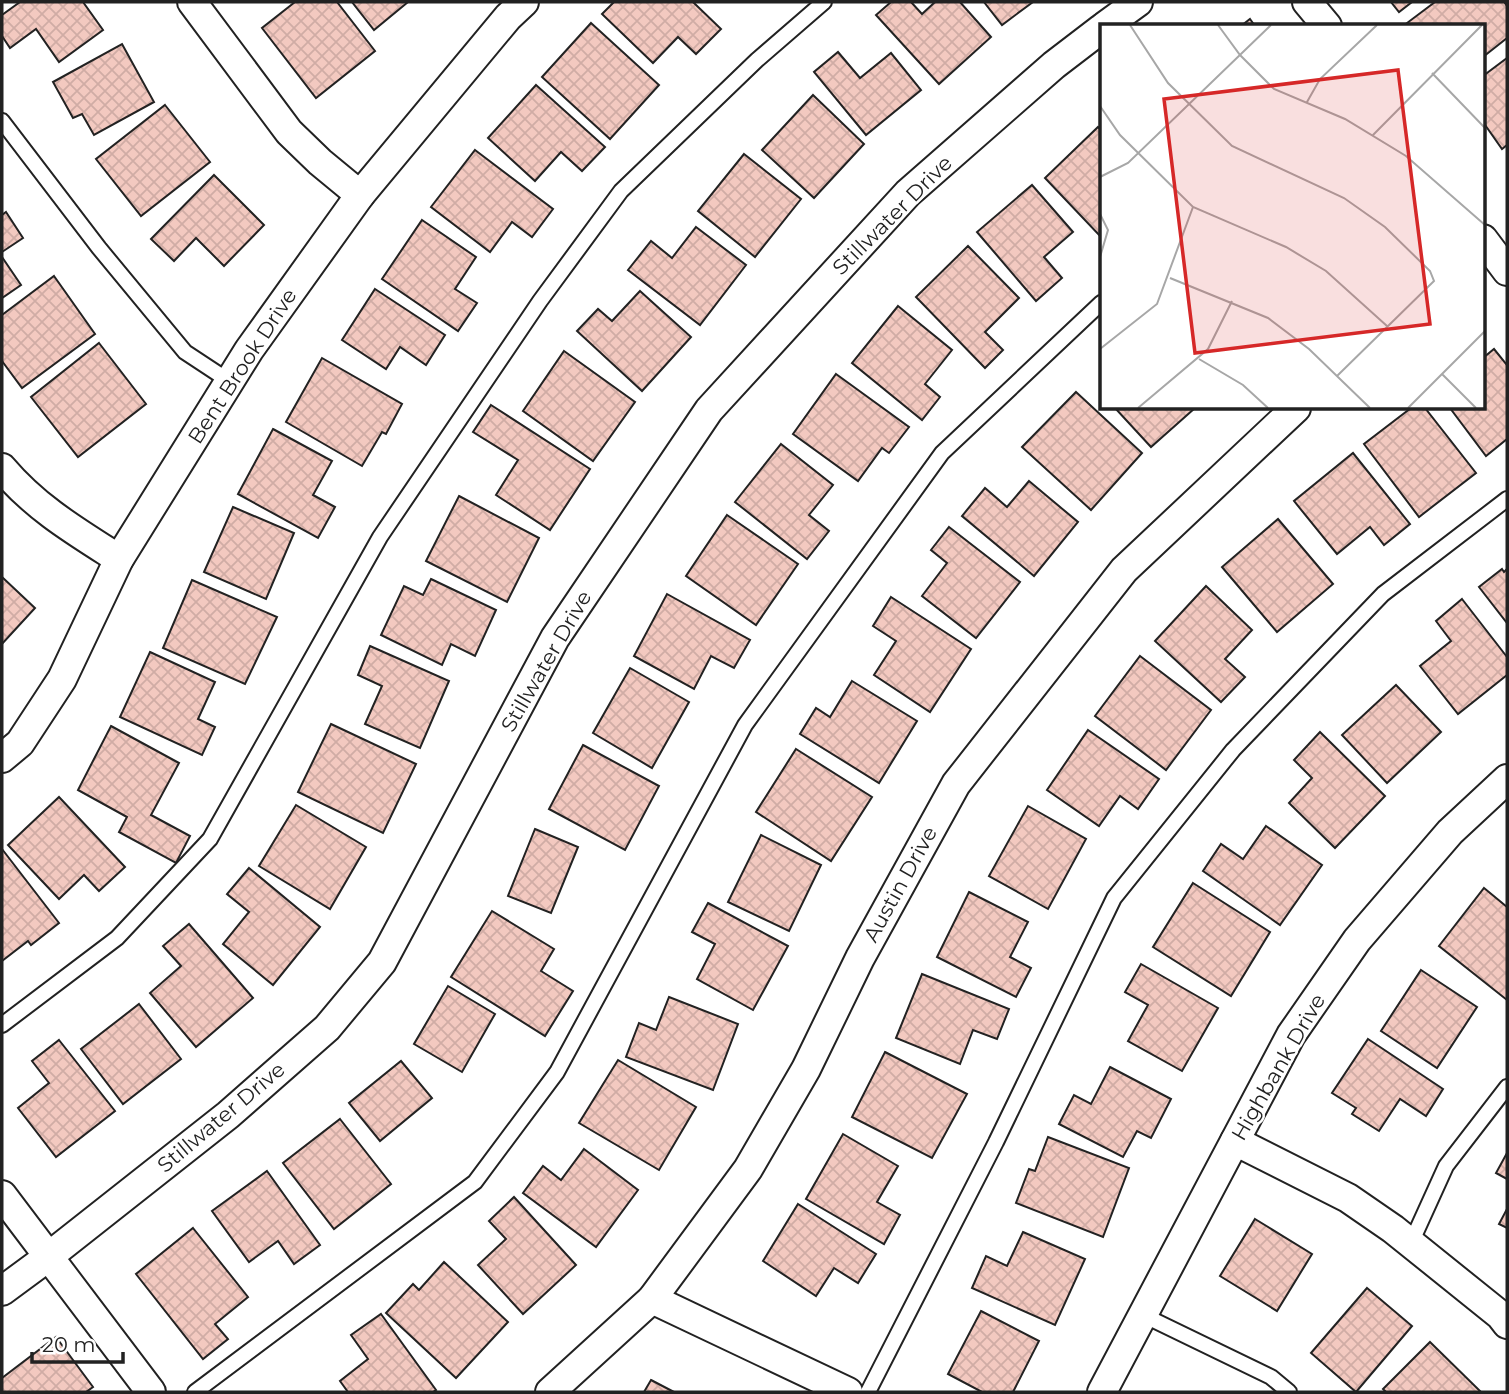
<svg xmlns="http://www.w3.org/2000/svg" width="1509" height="1394" font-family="Montserrat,sans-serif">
<defs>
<pattern id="building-cross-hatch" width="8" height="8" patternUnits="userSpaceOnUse" patternTransform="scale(1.75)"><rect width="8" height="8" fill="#f3c9c0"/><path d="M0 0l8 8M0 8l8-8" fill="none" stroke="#d0aca5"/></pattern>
</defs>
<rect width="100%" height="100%" fill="#fff"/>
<g fill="url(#building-cross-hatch)" stroke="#222" stroke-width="2">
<polygon points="20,2 83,2 103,30 59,62 36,29 10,48 2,36 2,15"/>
<polygon points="295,2 337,2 375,51 316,98 262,28"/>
<polygon points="352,2 408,2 374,30"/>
<polygon points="614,2 693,2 721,29 696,54 678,37 653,63 602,14"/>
<polygon points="891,2 911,2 922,14 935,2 960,2 991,37 939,84 876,15"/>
<polygon points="984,2 1033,2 1002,25"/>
<polygon points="1391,2 1412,2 1399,12"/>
<polygon points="1435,2 1504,2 1507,6 1507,38 1483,57 1483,26 1410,26 1407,23"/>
<polygon points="1250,19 1255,26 1241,26"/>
<polygon points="591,23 659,85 610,139 542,77"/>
<polygon points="122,44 154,102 94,135 82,114 73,118 53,82"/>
<polygon points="838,52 860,78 891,53 921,90 866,135 814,72"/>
<polygon points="1507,58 1507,145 1502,149 1483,122 1483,76"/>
<polygon points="536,85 605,147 582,171 561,152 535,181 488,138"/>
<polygon points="813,95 864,144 814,198 762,150"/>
<polygon points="165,105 210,162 141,216 96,159"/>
<polygon points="1098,127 1101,130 1101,237 1045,178"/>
<polygon points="475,150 553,209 532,237 512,222 490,252 431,207"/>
<polygon points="744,154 801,199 755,257 698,211"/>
<polygon points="214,175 264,225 224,266 196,238 174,261 151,239"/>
<polygon points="1032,185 1073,232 1044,257 1062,278 1036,301 977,232"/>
<polygon points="6,212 23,238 2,252 2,215"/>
<polygon points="422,220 476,257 455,289 477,303 458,331 382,279"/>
<polygon points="696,227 746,265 700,325 628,270 651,241 672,258"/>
<polygon points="968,246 1019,298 985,332 1003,350 985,368 916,297"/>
<polygon points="2,257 21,285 2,298"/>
<polygon points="54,276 95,334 22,388 2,361 2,315"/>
<polygon points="375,289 445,335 426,365 400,347 386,369 342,340"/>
<polygon points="640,291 691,337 642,391 577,331 598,309 612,321"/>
<polygon points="898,306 952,350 925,384 940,397 922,420 852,363"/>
<polygon points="99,343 146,404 78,457 31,397"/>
<polygon points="1494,349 1507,365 1507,439 1486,456 1450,408 1483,408 1483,358"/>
<polygon points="564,351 635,402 593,461 523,411"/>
<polygon points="322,358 402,404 386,434 382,432 362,466 286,422"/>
<polygon points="836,374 909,427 889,453 882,448 858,481 793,434"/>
<polygon points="1076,392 1142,453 1091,510 1022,447"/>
<polygon points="491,405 590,469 550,530 496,495 518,460 473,432"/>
<polygon points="1115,408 1195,408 1151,447"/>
<polygon points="1411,408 1425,408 1476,473 1419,517 1364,444"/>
<polygon points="273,429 332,461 313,495 335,507 318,538 238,494"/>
<polygon points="781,444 833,485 809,515 829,531 807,559 735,502"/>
<polygon points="1353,453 1410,524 1384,545 1370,527 1337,554 1294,501"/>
<polygon points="1029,481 1078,522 1034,576 962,516 985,488 1007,507"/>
<polygon points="459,496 539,538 507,602 426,561"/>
<polygon points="233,507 294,533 266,599 204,572"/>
<polygon points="727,515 798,564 756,625 686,576"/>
<polygon points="1278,519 1333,584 1277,632 1222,567"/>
<polygon points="949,527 1020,582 976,638 922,596 947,563 931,550"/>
<polygon points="1502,569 1504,572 1507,569 1507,623 1479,587"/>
<polygon points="2,577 35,608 2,644"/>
<polygon points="431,579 496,610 475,656 451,644 442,665 381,635 404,586 423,595"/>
<polygon points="192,580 277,617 245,684 163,648"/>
<polygon points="1206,586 1252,630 1225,659 1245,677 1221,702 1155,641"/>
<polygon points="667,594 750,640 734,668 711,656 694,689 634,656"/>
<polygon points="891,597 971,649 930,712 874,675 896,641 873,626"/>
<polygon points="1462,599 1507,657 1507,675 1458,714 1420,666 1451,641 1436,621"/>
<polygon points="370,646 449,681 420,748 365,724 382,686 358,675"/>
<polygon points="150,652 215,682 198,719 215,727 202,755 120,717"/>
<polygon points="1140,656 1211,710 1166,770 1095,716"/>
<polygon points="630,668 689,702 652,768 593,733"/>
<polygon points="852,681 917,721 879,783 800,734 816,708 830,717"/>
<polygon points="1396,685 1441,732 1387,783 1342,735"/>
<polygon points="331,724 416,764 383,833 298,792"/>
<polygon points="111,726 179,763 151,815 190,836 176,863 119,832 127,817 78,790"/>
<polygon points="1088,730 1159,779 1138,809 1120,796 1099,826 1047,790"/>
<polygon points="1320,732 1385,796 1335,848 1289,803 1312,778 1294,760"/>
<polygon points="583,745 659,786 625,850 549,809"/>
<polygon points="796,749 872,797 831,861 756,812"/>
<polygon points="59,797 125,867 99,891 84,875 59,899 8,845"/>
<polygon points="296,805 366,847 330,909 259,866"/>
<polygon points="1028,806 1086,839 1048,909 989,876"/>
<polygon points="1266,826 1322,865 1280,925 1203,871 1221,844 1243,859"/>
<polygon points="535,829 578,847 551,913 508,896"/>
<polygon points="761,835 821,865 789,931 728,902"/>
<polygon points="2,849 59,923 31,945 28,941 2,961"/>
<polygon points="249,868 320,927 273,985 223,944 249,912 227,894"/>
<polygon points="1193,883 1270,932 1231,996 1153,947"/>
<polygon points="1484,888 1507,907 1507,1000 1439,946"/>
<polygon points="969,892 1028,922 1010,957 1031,968 1016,997 937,957"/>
<polygon points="708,903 788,946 753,1010 697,979 715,944 692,932"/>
<polygon points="492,911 554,949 541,971 573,991 545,1036 451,977"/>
<polygon points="189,924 253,998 196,1047 150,993 181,966 163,946"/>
<polygon points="1141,964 1218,1008 1182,1071 1128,1041 1148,1005 1125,992"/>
<polygon points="1421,970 1477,1007 1437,1068 1381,1031"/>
<polygon points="922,974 1009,1009 997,1039 973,1030 960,1064 896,1038"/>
<polygon points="448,986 495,1014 462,1072 414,1044"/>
<polygon points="669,997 738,1024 713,1090 626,1057 639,1023 656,1030"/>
<polygon points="139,1004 181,1059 123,1104 81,1049"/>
<polygon points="1368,1039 1443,1089 1426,1116 1400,1099 1379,1131 1352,1114 1356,1108 1332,1093"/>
<polygon points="59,1040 115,1111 56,1157 18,1108 49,1083 32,1061"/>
<polygon points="885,1052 967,1094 932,1158 852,1117"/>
<polygon points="618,1060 696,1107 659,1170 579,1123"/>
<polygon points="401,1061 432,1098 380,1141 349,1103"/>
<polygon points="1110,1067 1171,1099 1151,1138 1137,1131 1123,1157 1059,1124 1074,1095 1091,1104"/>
<polygon points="340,1119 391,1184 334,1229 283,1163"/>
<polygon points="843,1134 898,1166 877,1202 900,1215 884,1244 806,1199"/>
<polygon points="1048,1137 1129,1168 1103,1237 1016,1203 1029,1169 1035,1171"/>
<polygon points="584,1149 638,1190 596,1247 523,1193 543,1166 561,1180"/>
<polygon points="1507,1153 1507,1179 1496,1173"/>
<polygon points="267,1171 320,1245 294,1264 278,1241 249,1262 212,1211"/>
<polygon points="514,1197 576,1265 523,1314 478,1265 506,1239 489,1221"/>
<polygon points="798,1204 876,1254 858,1283 834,1268 816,1296 763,1261"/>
<polygon points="1507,1209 1507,1228 1499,1224"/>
<polygon points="1255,1219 1312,1254 1277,1311 1220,1276"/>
<polygon points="193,1228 248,1297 215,1324 228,1339 203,1359 136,1274"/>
<polygon points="1023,1232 1085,1259 1055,1325 972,1288 986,1256 1007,1266"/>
<polygon points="444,1262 508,1322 456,1378 386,1313 413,1284 419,1290"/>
<polygon points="1367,1288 1412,1326 1356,1392 1311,1353"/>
<polygon points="981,1311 1039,1341 1013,1392 982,1392 948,1374"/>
<polygon points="381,1314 436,1390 433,1392 348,1392 340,1381 368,1359 351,1335"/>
<polygon points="56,1337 93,1387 86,1392 2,1392 2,1378"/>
<polygon points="1430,1342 1481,1392 1386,1392 1383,1389"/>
<polygon points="651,1380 674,1392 644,1392"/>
</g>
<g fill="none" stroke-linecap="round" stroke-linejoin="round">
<g stroke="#222" stroke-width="18">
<g id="service">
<polyline points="2,121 99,248 185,352 229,381"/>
<polyline points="2,1025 117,938 210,839 380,537 540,301 621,191 757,60 824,2"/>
<polyline points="1411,1243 1446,1166 1507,1087"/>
<polyline points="1143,1315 1271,1377 1289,1392"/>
<polyline points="195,1392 475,1182 557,1072 745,725 942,453 1101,303"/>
<polyline points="868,1392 996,1142 1114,898 1233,750 1383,594 1507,499"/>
</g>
</g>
<g stroke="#222" stroke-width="32">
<g id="minor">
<polyline points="192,2 289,132 320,162 360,195"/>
<polyline points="1307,2 1327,26"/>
<polyline points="1105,26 1138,2"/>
<polyline points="1483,239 1507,271"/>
<path d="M2 468C36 508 75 531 119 559"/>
<polyline points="2,758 20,743 62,679 119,559 249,350 360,195 508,17 524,2"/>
<polyline points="1235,1141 1348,1198 1393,1229 1500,1315 1507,1324"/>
<polyline points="2,1195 151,1392"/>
<polyline points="2,1291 48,1257 228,1115 327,1028 382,962 555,638 709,410 908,193 1054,65 1101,29"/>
<polyline points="652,1299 848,1392"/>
<polyline points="550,1392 652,1299 748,1169 806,1069 860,958 956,784 1124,570 1296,408"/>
<polyline points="1102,1392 1291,1035 1357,940 1450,832 1507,779"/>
</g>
</g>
<use href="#service" stroke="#fff" stroke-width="14"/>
<use href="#minor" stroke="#fff" stroke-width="28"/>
</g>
<g text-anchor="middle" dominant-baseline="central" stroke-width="5" stroke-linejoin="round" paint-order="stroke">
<g font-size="21" fill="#222" stroke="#fff">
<text transform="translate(892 215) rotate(-45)">Stillwater Drive</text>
<text transform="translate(242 366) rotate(-57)">Bent Brook Drive</text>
<text transform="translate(546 661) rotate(-60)">Stillwater Drive</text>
<text transform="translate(900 884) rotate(-61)">Austin Drive</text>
<text transform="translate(1278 1067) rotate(-60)">Highbank Drive</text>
<text transform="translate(221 1117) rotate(-40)">Stillwater Drive</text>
</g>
</g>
<g transform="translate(1100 24)">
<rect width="385" height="385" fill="#fff"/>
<path fill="none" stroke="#a7a7a7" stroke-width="2" d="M30 1 68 59 132 122 244 174 285 203 330 247 334 257 237 352M118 1 140 31 174 65 245 95 306 132 385 201M332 49 385 104M207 78 220 55 277 1M0 82 20 111 93 183 186 223 226 247 287 302M273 111 382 1M0 153 28 139 171 1M0 190 8 206 0 233M70 254 168 294 209 325 270 384M0 325 57 280 93 183M99 335 143 361 168 384M342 350 376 384M38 384 108 325 132 277M308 384 385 307"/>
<path fill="#d62828" fill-opacity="0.15" stroke="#d62828" stroke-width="3.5" d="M298 46 330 300 95 329 64 75Z"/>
<rect width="385" height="385" fill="none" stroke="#222" stroke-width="3.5"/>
</g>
<rect width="1509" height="1394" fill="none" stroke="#222222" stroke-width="7"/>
<path d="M32 1352v10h91v-10" fill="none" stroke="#222222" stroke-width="3.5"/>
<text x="42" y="1352" font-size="21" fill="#222222" stroke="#ffffff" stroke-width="5" paint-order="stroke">20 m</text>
</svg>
